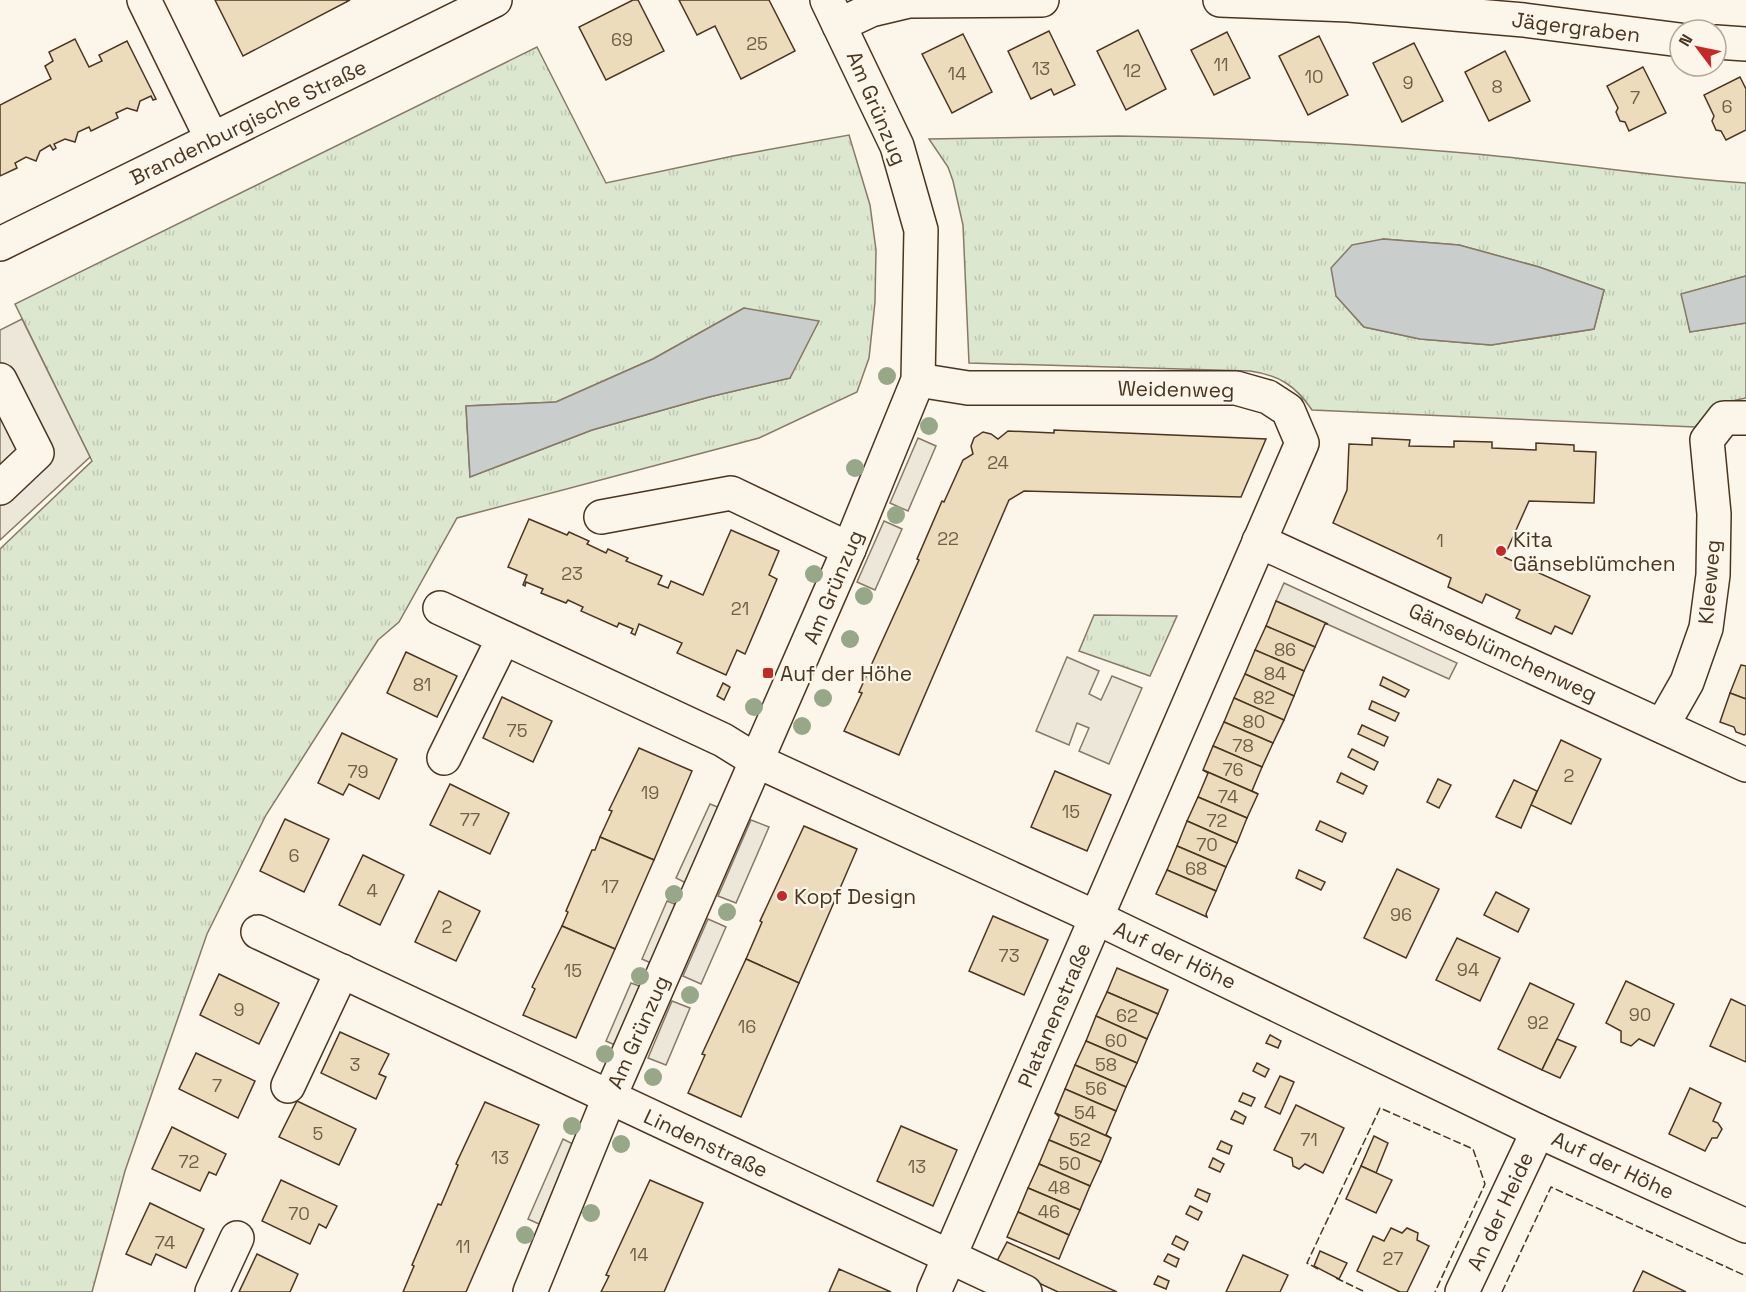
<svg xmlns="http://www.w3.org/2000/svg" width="1746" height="1292" font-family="'Space Grotesk',sans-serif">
<defs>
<pattern id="park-tufts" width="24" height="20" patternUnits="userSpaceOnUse" patternTransform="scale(1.5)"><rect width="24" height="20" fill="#dce7d0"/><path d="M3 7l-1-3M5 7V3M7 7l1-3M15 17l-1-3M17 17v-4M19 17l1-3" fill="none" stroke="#bec7b2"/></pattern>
</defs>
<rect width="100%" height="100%" fill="#fbf6e9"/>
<g fill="url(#park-tufts)" stroke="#887966" stroke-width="1.5" fill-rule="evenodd">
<path d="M537 47 606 183 733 156 849 135 870 205 876 250 875 302 869 358 857 392 759 438 457 518 399 622 378 640 266 815 207 934 125 1171 92 1292H0V549L92 461 15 304ZM744 308 790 378 709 397 592 430 470 477 466 406 556 402 653 359Z"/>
<path d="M1118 136C1237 138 1357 143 1476 154 1566 162 1656 177 1746 183V276L1682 294 1690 332 1746 323V398C1718 403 1714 406 1695 427L1312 410C1296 386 1279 375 1250 371L969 363 963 225 953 181 948 167 929 139ZM1383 239 1459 245 1539 267 1604 290 1594 329 1491 345 1420 339 1364 327 1336 296Z"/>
<polygon points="1094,615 1177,616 1150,676 1079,651"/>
</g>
<g fill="#ede7d9" stroke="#887966" stroke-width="1.5">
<polygon points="22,319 90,457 0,540 0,330"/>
<polygon points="918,438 936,446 908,511 890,503"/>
<polygon points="884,521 902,529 875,590 857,582"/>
<polygon points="1284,583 1457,663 1449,679 1276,601"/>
<polygon points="1067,657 1099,671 1089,694 1101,700 1112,676 1142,688 1109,764 1079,751 1089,728 1077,723 1069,745 1036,731"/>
<polygon points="710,804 720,808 686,883 676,878"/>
<polygon points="751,820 769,827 736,903 718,896"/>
<polygon points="667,901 677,905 653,964 642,959"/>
<polygon points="708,919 726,927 701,984 683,976"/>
<polygon points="631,983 642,987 617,1046 606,1041"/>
<polygon points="672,1001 690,1008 666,1065 648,1058"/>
<polygon points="563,1139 573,1144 539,1224 528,1219"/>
</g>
<g fill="#c9cecd" stroke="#887966" stroke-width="1.5">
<polygon points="1383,239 1459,245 1539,267 1604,290 1594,329 1491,345 1420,339 1364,327 1336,296 1331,268 1352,245"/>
<polygon points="1746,276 1746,323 1690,332 1681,294"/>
<polygon points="744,308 819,321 790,378 709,397 592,430 470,477 466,406 556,402 653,359"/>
</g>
<g fill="#ecdcbc" stroke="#4a3520" stroke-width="1.5">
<polygon points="215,0 350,0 243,56"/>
<polygon points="633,0 638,0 664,51 606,80 579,27"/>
<polygon points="679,0 769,0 795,51 741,79 715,26 697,35"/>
<polygon points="1138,30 1166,89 1126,110 1097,51"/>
<polygon points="1049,31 1075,85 1054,95 1051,89 1031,99 1008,51"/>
<polygon points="1227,32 1250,78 1214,95 1191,50"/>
<polygon points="963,34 992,92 952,113 922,54"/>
<polygon points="1319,36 1348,95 1308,115 1279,56"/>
<polygon points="75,39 89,67 102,61 99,55 127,41 156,99 153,100 151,96 140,101 137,111 127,108 116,113 118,118 91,131 89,127 78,132 75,142 65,139 54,144 56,148 53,150 50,145 40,151 36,161 26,157 15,163 17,168 0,176 0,105 51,79 45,66 53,61 49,52"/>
<polygon points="1414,43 1443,101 1402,122 1373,63"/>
<polygon points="1505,51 1530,101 1489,121 1465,72"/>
<polygon points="1643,67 1666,113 1629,131 1625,122 1620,121 1616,112 1618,108 1607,86"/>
<polygon points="1740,77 1746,89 1746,130 1726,140 1721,131 1716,130 1712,121 1714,116 1704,95"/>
<polygon points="1054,430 1266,439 1241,497 1024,491 1009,500 899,755 844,731 862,693 859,692 919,560 917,559 942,501 944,502 963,460 973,454 971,446 974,438 983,432 991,434 998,439 1008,431 1054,433"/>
<polygon points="1372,438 1410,440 1409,446 1454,447 1454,441 1492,442 1492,448 1536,450 1536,443 1574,445 1574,451 1596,452 1594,503 1529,501 1504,557 1590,596 1572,634 1555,626 1551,634 1516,618 1520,610 1486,594 1482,603 1448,587 1451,578 1333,523 1347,490 1349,444 1372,445"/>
<polygon points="529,519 567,535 569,532 589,541 587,544 606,553 608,549 628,558 626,561 662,576 658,584 668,588 671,581 703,595 731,530 779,551 769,575 777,579 745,654 737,650 726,675 677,653 682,643 639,624 635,635 631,633 633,629 619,623 617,627 581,611 583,607 568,600 566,603 541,593 543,589 526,582 525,586 523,585 527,575 508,567"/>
<polygon points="1276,601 1328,624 1325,624 1315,647 1266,626"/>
<polygon points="1266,626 1315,647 1304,671 1255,650"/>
<polygon points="1255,650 1304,671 1294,696 1245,674"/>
<polygon points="406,652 457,676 437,717 387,693"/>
<polygon points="1741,665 1746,666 1746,699 1730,693"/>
<polygon points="1245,674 1294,696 1284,720 1234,698"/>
<polygon points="1383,677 1409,690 1405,697 1380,685"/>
<polygon points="723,683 730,687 724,700 717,696"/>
<polygon points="1730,693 1746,699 1746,734 1744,735 1736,732 1734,727 1720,722"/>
<polygon points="502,697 552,721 533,762 483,738"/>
<polygon points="1234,698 1284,720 1273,743 1224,722"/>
<polygon points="1372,701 1399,713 1395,721 1369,709"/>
<polygon points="1224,722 1273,743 1262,767 1213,746"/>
<polygon points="1362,725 1388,737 1384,746 1358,734"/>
<polygon points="342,733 397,759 379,799 349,784 343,795 318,783"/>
<polygon points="1561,740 1601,759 1571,824 1531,805"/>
<polygon points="1213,746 1262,767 1252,791 1258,794 1203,770"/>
<polygon points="639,748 692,771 654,860 600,837 612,811 609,810"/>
<polygon points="1352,749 1378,762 1374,770 1348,757"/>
<polygon points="1203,770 1258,794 1247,818 1198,797 1208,773"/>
<polygon points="1055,771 1111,795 1087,851 1031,827"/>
<polygon points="1341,773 1367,786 1363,794 1337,782"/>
<polygon points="1438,779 1451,785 1439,808 1427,802"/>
<polygon points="1514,780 1537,791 1521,828 1496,817"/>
<polygon points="450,784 509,813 490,854 430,825"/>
<polygon points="1198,797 1247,818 1237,843 1187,821"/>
<polygon points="285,819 329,839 304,892 260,871"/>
<polygon points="1187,821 1237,843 1226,867 1177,846"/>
<polygon points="1320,821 1346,833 1342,842 1316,830"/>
<polygon points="804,826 857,849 799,983 746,959 762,922 760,921"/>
<polygon points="600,837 654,860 615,949 562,926 568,912 566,911 592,850 595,850"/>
<polygon points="1177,846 1226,867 1216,891 1167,870"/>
<polygon points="363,855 404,875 380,925 339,905"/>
<polygon points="1397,869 1439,889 1406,958 1364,938"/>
<polygon points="1167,870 1216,891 1206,914 1207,917 1156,894"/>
<polygon points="1299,870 1325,882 1321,890 1296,878"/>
<polygon points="439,891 480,911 456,961 415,942"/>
<polygon points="1496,892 1529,909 1518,932 1484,915"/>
<polygon points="993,916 1048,940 1024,995 969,971"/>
<polygon points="562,926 615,949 576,1038 523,1015 535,989 532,987"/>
<polygon points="1457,938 1500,958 1480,1001 1436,980"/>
<polygon points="746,959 799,983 741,1117 688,1093 705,1055 702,1054"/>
<polygon points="1117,968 1168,990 1158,1014 1107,992"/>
<polygon points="219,974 279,1003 259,1044 200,1015"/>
<polygon points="1626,981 1674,1004 1654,1046 1639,1039 1631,1046 1621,1042 1621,1031 1606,1023"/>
<polygon points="1530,983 1574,1004 1542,1070 1498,1049"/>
<polygon points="1107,992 1158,1014 1147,1039 1096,1016"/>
<polygon points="1731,999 1746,1006 1746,1062 1710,1046"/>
<polygon points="1096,1016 1147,1039 1137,1063 1086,1041"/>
<polygon points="340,1032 389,1054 379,1074 386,1077 376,1099 321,1073"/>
<polygon points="1270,1035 1281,1041 1278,1048 1266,1043"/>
<polygon points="1557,1039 1576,1047 1560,1078 1542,1070"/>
<polygon points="1086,1041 1137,1063 1126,1087 1075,1065"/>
<polygon points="196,1053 255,1081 238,1118 179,1089"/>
<polygon points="1257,1063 1269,1069 1265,1077 1253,1071"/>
<polygon points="1075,1065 1126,1087 1116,1111 1065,1089"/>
<polygon points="1280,1076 1294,1082 1280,1114 1265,1107"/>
<polygon points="1690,1088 1721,1103 1713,1121 1718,1123 1722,1129 1717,1138 1712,1138 1705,1151 1669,1134"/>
<polygon points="1065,1089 1116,1111 1106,1135 1111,1138 1055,1113"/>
<polygon points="1243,1093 1255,1098 1251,1106 1239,1101"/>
<polygon points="297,1101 356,1129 339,1165 279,1137"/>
<polygon points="485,1102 539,1125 466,1292 403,1292 414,1266 412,1265 438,1204 441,1205 458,1165 456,1164"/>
<polygon points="1296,1105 1344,1128 1323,1173 1305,1164 1299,1169 1293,1166 1292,1158 1274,1150"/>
<polygon points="1235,1111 1246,1117 1243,1124 1231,1119"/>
<polygon points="1055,1113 1111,1138 1101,1162 1049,1140 1059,1117"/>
<polygon points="901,1126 957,1150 933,1206 877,1181"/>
<polygon points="172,1127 226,1154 216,1175 209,1172 200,1191 152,1169"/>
<polygon points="1374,1136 1388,1143 1376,1173 1361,1166"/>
<polygon points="1049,1140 1101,1162 1090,1186 1039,1164"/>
<polygon points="1221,1141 1232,1146 1229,1154 1217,1149"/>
<polygon points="1213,1158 1224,1164 1220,1172 1209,1167"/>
<polygon points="1039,1164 1090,1186 1080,1210 1028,1188"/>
<polygon points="1361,1166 1392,1180 1376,1213 1346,1199"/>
<polygon points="281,1180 337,1206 326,1228 319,1224 310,1244 262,1221"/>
<polygon points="650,1180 703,1203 664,1292 601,1292 609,1276 606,1275"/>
<polygon points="1028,1188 1080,1210 1069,1235 1018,1212"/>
<polygon points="1198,1189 1210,1194 1207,1202 1195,1196"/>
<polygon points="150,1203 204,1229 186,1268 156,1254 151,1265 126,1254"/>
<polygon points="1190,1206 1202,1212 1198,1220 1186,1214"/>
<polygon points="1018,1212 1069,1235 1059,1259 1007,1237"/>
<polygon points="1391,1228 1402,1233 1407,1228 1418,1233 1417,1240 1429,1246 1407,1292 1400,1292 1357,1271 1373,1236 1384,1241"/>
<polygon points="1176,1236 1188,1242 1184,1250 1172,1244"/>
<polygon points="1007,1242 1117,1292 1058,1292 996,1263"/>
<polygon points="1320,1251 1347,1263 1339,1279 1314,1266"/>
<polygon points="257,1254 298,1274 290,1292 239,1292"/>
<polygon points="1168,1254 1179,1259 1176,1267 1164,1261"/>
<polygon points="1243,1255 1288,1275 1280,1292 1226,1292"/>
<polygon points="839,1269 891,1292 829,1292"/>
<polygon points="1643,1271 1686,1292 1633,1292"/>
<polygon points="1158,1276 1169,1281 1166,1289 1154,1284"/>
</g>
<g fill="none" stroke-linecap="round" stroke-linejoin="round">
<g stroke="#4a3520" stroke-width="36">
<g id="minor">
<polyline points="144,0 212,139"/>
<polyline points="1220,0 1349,5 1524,20 1680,40"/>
<polyline points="839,25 871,10 909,1 1042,0"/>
<polyline points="1716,42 1746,44"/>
<polyline points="0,244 495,0"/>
<polyline points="0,380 37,453 0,488"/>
<polyline points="918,380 968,388 1236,388 1268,397 1288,410 1302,443 934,1292"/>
<polyline points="601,517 731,493 849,549"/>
<polyline points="1259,541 1746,765"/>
<polyline points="440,608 723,740 757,761 1097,918 1538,1131 1746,1226"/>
<polyline points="1662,726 1687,682 1706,628 1713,575 1714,514 1707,440 1724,418 1746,418"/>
<polyline points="444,758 503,639"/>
<polyline points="258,932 1025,1292"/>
<polyline points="288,1086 342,971"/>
<polyline points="212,1292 237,1238"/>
<polyline points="530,1292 609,1098 849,549 918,380 921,230 897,146 827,0"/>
<polyline points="1462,1292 1538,1131"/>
</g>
</g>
<use href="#minor" stroke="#fbf6e9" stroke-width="33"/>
<g stroke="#4a3520" stroke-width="1.5" stroke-dasharray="8 3" stroke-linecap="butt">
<polyline points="1318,1269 1307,1263 1380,1108 1473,1149 1485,1184 1435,1292"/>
<polyline points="1336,1278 1365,1292"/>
<polyline points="1502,1292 1551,1187 1746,1276"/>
</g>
</g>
<g fill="#96a887">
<circle cx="887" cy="376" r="9"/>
<circle cx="929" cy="426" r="9"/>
<circle cx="855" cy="468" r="9"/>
<circle cx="896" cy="515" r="9"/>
<circle cx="814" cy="574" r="9"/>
<circle cx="864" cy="596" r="9"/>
<circle cx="850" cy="639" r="9"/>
<circle cx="823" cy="698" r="9"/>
<circle cx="754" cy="707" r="9"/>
<circle cx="802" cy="726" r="9"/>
<circle cx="674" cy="894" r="9"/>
<circle cx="727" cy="912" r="9"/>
<circle cx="640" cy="976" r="9"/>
<circle cx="690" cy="995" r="9"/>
<circle cx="605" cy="1054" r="9"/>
<circle cx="653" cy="1077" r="9"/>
<circle cx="572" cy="1126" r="9"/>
<circle cx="621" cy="1144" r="9"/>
<circle cx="591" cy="1213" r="9"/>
<circle cx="525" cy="1235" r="9"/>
</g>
<g fill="#c62828" stroke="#fbf6e9" stroke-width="2">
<circle cx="1501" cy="551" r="6"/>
<rect x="762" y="667" width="12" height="12" rx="3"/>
<circle cx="782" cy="896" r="6"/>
</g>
<g text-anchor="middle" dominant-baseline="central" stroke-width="4.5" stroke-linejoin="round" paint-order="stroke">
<g font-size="18" fill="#725f47">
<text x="622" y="39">69</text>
<text x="757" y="43">25</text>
<text x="1221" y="64">11</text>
<text x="1041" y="68">13</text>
<text x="1132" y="70">12</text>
<text x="957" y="73">14</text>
<text x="1314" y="76">10</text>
<text x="1408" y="82">9</text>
<text x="1497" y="86">8</text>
<text x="1635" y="97">7</text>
<text x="1727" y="106">6</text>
<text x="998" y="462">24</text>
<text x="948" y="538">22</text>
<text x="1440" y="540">1</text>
<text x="572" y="573">23</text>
<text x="740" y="608">21</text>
<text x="1285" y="649">86</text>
<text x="1275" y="673">84</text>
<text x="422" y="684">81</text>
<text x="1264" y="697">82</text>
<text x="1254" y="721">80</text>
<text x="517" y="730">75</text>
<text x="1243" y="745">78</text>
<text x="1233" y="769">76</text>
<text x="358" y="771">79</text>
<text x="1569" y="775">2</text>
<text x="650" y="792">19</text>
<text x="1228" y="796">74</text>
<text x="1071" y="811">15</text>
<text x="470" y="819">77</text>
<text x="1217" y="820">72</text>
<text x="1207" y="844">70</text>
<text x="294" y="855">6</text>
<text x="1196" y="868">68</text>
<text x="610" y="886">17</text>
<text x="372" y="890">4</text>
<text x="1401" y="914">96</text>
<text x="447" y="926">2</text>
<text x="1009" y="955">73</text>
<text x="1468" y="969">94</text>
<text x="573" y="970">15</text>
<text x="239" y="1009">9</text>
<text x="1640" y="1014">90</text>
<text x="1127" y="1015">62</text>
<text x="1538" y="1022">92</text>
<text x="747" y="1026">16</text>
<text x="1116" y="1040">60</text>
<text x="355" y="1064">3</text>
<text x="1106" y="1064">58</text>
<text x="217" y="1085">7</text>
<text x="1096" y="1088">56</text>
<text x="1085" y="1112">54</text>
<text x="318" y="1133">5</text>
<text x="1080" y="1139">52</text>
<text x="1309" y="1139">71</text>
<text x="500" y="1157">13</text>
<text x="189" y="1161">72</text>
<text x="1070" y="1163">50</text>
<text x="917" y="1166">13</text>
<text x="1059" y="1187">48</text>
<text x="1049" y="1211">46</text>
<text x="299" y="1213">70</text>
<text x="165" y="1242">74</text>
<text x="463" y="1246">11</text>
<text x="639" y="1254">14</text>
<text x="1393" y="1258">27</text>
</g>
<g font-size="21" fill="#4a3520" stroke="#fbf6e9">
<text transform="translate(1576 27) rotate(7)">Jägergraben</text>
<text transform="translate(877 108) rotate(67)">Am Grünzug</text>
<text transform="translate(248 122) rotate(-26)">Brandenburgische Straße</text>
<text transform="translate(1176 389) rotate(1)">Weidenweg</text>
<text transform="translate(1709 582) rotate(-85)">Kleeweg</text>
<text transform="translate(833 587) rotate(-67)">Am Grünzug</text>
<text transform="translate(1503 652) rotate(25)">Gänseblümchenweg</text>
<text transform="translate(1175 955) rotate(25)">Auf der Höhe</text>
<text transform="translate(1054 1015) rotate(-67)">Platanenstraße</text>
<text transform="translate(638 1032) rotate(-66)">Am Grünzug</text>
<text transform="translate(706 1143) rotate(25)">Lindenstraße</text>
<text transform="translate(1613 1165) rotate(25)">Auf der Höhe</text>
<text transform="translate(1500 1211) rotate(-65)">An der Heide</text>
</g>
<g font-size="21" fill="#4a3520" stroke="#fbf6e9" text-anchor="start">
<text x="1513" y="539">Kita<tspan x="1513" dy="24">Gänseblümchen</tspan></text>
<text x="780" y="673">Auf der Höhe</text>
<text x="794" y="896">Kopf Design</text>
</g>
</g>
<g transform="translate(1698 48) rotate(302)"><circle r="28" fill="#fbf6e9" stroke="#b4a999" stroke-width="1.5"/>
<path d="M0-4.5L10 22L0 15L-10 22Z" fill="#c62828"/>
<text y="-9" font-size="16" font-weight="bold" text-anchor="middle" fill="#4a3520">N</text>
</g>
</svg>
